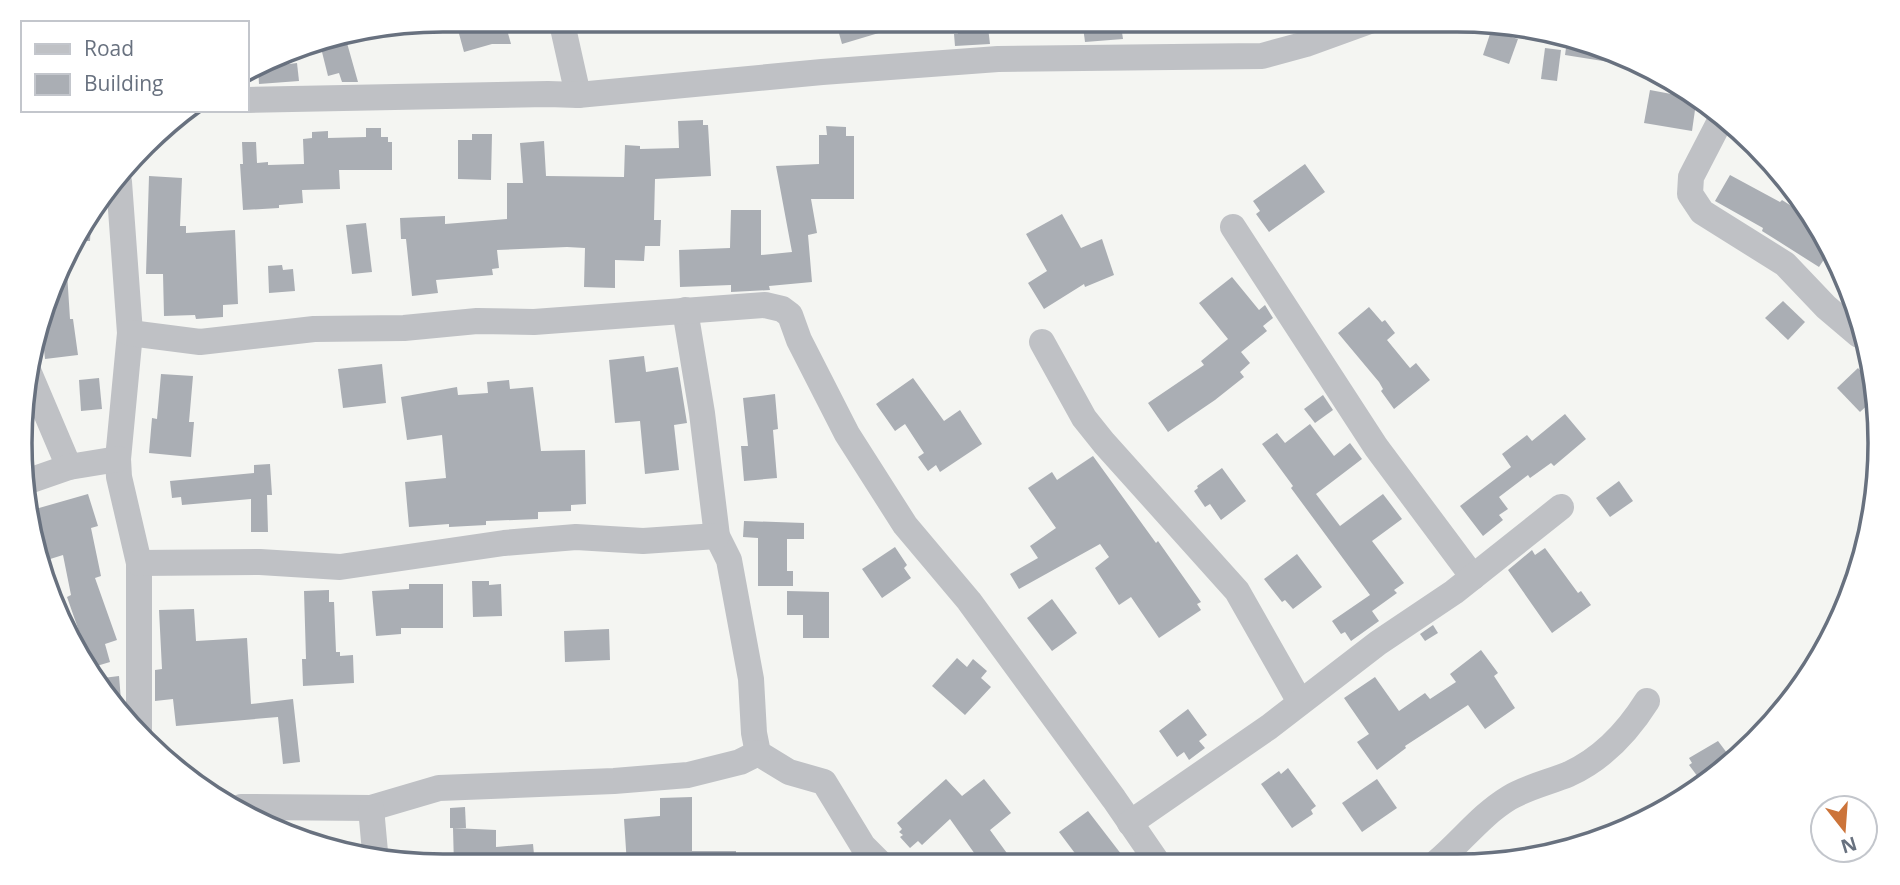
<svg xmlns="http://www.w3.org/2000/svg" width="1900" height="885" font-family="'Open Sans',sans-serif">
<rect width="100%" height="100%" fill="#f4f5f2"/>
<g fill="#aaaeb4">
<polygon points="455,19 504,19 511,44 492,44 464,52"/>
<polygon points="835,19 912,19 912,23 842,44"/>
<polygon points="956,19 987,19 990,44 955,46 954,34 958,34"/>
<polygon points="1082,19 1120,19 1123,39 1085,42"/>
<polygon points="1491,31 1518,39 1509,64 1483,55"/>
<polygon points="341,36 343,44 347,43 358,82 342,82 339,73 328,76 319,40"/>
<polygon points="1567,41 1611,50 1609,62 1565,55"/>
<polygon points="1545,48 1561,50 1557,81 1541,79"/>
<polygon points="297,63 299,81 259,84 258,68"/>
<polygon points="1650,90 1687,97 1696,103 1692,131 1644,123"/>
<polygon points="703,120 703,125 708,125 711,176 655,179 654,220 661,220 660,246 645,246 644,261 615,260 615,288 584,287 585,248 567,247 497,250 499,268 492,269 493,275 436,280 438,293 412,296 406,239 401,239 400,218 445,216 445,224 507,219 507,183 523,183 520,143 544,141 546,176 624,177 625,145 640,146 640,149 679,148 678,121"/>
<polygon points="826,126 846,127 846,136 854,136 854,199 811,199 817,233 808,235 812,282 769,286 770,290 731,292 731,285 680,287 679,250 730,248 731,210 761,210 761,255 792,252 776,166 819,164 819,135 827,135"/>
<polygon points="366,128 381,128 381,137 388,137 388,142 392,142 392,170 339,170 340,189 302,190 303,203 279,205 279,208 243,210 240,164 243,164 242,142 256,142 257,163 268,162 268,165 304,164 303,139 312,138 312,132 328,131 328,138 366,137"/>
<polygon points="472,134 492,134 491,180 458,179 458,140 472,140"/>
<polygon points="1305,164 1325,192 1269,232 1256,214 1260,211 1253,201"/>
<polygon points="1730,175 1780,202 1782,200 1804,214 1829,252 1819,267 1762,231 1763,228 1715,201"/>
<polygon points="149,176 182,178 180,226 186,226 186,233 235,230 238,304 223,305 223,317 196,319 195,315 164,316 163,274 146,274"/>
<polygon points="1062,214 1081,248 1102,239 1114,275 1085,287 1084,284 1044,309 1028,283 1047,271 1026,234"/>
<polygon points="366,223 372,272 352,274 346,225"/>
<polygon points="80,226 91,226 90,241 72,241"/>
<polygon points="66,257 70,319 73,319 78,355 45,359 44,350 38,350 37,335"/>
<polygon points="282,265 283,270 293,269 295,291 269,293 268,266"/>
<polygon points="1232,277 1259,310 1265,305 1273,318 1263,326 1267,331 1241,352 1250,363 1240,372 1244,377 1215,400 1168,432 1148,403 1204,365 1201,361 1228,339 1199,303"/>
<polygon points="1783,301 1805,322 1788,340 1765,318"/>
<polygon points="1369,307 1382,322 1385,320 1395,333 1387,340 1410,368 1416,363 1430,380 1394,409 1381,391 1383,389 1379,382 1338,333"/>
<polygon points="644,356 646,372 678,367 687,423 674,425 679,470 645,474 640,421 615,423 609,360"/>
<polygon points="382,364 386,403 343,408 338,369"/>
<polygon points="1858,368 1868,380 1872,401 1860,412 1837,388"/>
<polygon points="161,374 193,376 189,422 194,422 191,457 149,453 152,418 157,419"/>
<polygon points="99,378 102,409 81,411 79,380"/>
<polygon points="913,378 944,421 960,410 982,444 940,472 936,465 928,471 918,457 924,453 905,424 895,431 876,404"/>
<polygon points="509,380 510,389 533,387 541,451 585,450 586,504 571,505 571,511 538,512 538,519 486,521 486,525 449,527 449,524 409,527 405,482 446,478 442,435 407,440 401,397 457,387 458,395 488,393 487,382"/>
<polygon points="775,394 778,429 773,430 777,478 744,481 741,446 748,446 743,398"/>
<polygon points="1323,395 1333,410 1315,423 1304,409"/>
<polygon points="1565,414 1586,439 1554,466 1551,463 1530,478 1528,475 1499,497 1508,509 1499,515 1503,520 1483,536 1460,506 1511,467 1502,454 1527,435 1532,441"/>
<polygon points="1310,424 1334,456 1350,443 1362,459 1316,494 1340,526 1383,494 1402,519 1372,541 1404,583 1394,590 1397,593 1372,611 1379,621 1351,641 1345,632 1341,634 1332,621 1370,595 1291,488 1293,486 1262,444 1277,433 1285,443"/>
<polygon points="1093,456 1156,543 1158,541 1201,602 1197,604 1201,610 1159,638 1131,597 1119,605 1095,568 1109,557 1100,544 1019,589 1010,574 1038,558 1030,546 1056,528 1028,488 1052,472 1057,480"/>
<polygon points="270,464 272,495 267,495 268,532 251,532 251,499 182,505 181,497 172,498 170,481 254,473 254,465"/>
<polygon points="1222,468 1246,501 1221,520 1210,504 1205,507 1194,491 1198,488 1197,486"/>
<polygon points="1619,481 1633,501 1610,517 1596,498"/>
<polygon points="88,494 98,526 91,528 101,576 95,578 117,640 105,644 110,662 90,668 70,640 81,637 67,597 71,595 63,555 47,560 32,510"/>
<polygon points="744,521 804,523 804,539 787,539 787,571 793,571 793,586 758,586 758,538 743,537"/>
<polygon points="895,547 907,565 904,568 911,578 882,598 862,569"/>
<polygon points="1545,548 1578,593 1581,591 1591,605 1552,633 1508,570 1532,550 1535,555"/>
<polygon points="1297,554 1322,587 1293,609 1285,600 1282,602 1264,579"/>
<polygon points="472,581 489,581 489,585 501,584 502,616 473,617"/>
<polygon points="409,584 443,584 443,628 401,628 401,634 376,636 372,591 409,589"/>
<polygon points="329,590 329,602 334,602 336,652 340,652 340,656 353,655 354,683 303,686 302,659 306,659 304,591"/>
<polygon points="787,591 829,592 829,638 803,638 803,615 787,615"/>
<polygon points="1052,599 1077,633 1052,651 1027,618"/>
<polygon points="194,609 196,641 247,638 251,704 293,699 300,762 283,764 278,717 176,726 173,699 155,701 155,670 162,669 159,610"/>
<polygon points="1433,625 1438,633 1425,641 1420,634"/>
<polygon points="609,629 610,660 565,662 564,631"/>
<polygon points="1481,650 1498,673 1494,676 1515,708 1485,729 1468,705 1405,746 1406,748 1377,770 1357,742 1369,734 1344,698 1375,677 1399,711 1425,693 1430,699 1456,682 1450,674"/>
<polygon points="957,658 967,667 973,659 987,671 981,678 991,687 965,715 932,686"/>
<polygon points="119,676 122,712 104,687 103,678"/>
<polygon points="1188,709 1207,735 1199,741 1205,748 1189,760 1184,752 1177,757 1159,731"/>
<polygon points="1718,741 1733,761 1715,778 1704,785 1689,765 1692,763 1689,758"/>
<polygon points="1288,768 1316,806 1311,810 1313,814 1292,828 1261,784 1279,771 1281,774"/>
<polygon points="946,779 962,796 984,779 1011,813 990,830 1009,856 998,864 982,864 950,819 922,845 918,841 910,848 900,837 903,835 899,832 902,829 897,823"/>
<polygon points="1377,779 1397,808 1362,832 1342,803"/>
<polygon points="692,797 692,851 736,851 736,865 627,865 624,819 660,816 660,798"/>
<polygon points="465,807 466,828 450,828 450,808"/>
<polygon points="1088,811 1128,863 1083,864 1059,832"/>
<polygon points="453,828 496,830 496,847 533,844 535,865 512,865 512,863 454,866"/>
</g>
<g fill="none" stroke-linecap="round" stroke-linejoin="round">
<g stroke="#bfc1c5" stroke-width="26">
<polyline points="561,19 578,95"/>
<polyline points="247,100 548,94 578,95 822,72 998,59 1262,56 1306,44 1375,19"/>
<polyline points="1721,119 1691,177 1690,194 1702,212 1785,264 1826,307 1859,335"/>
<polyline points="119,182 130,333 118,459 119,477 139,563 139,736"/>
<polyline points="1233,227 1376,447 1473,577"/>
<polyline points="685,310 702,413 717,536 729,560 751,679 754,733 758,753 789,772 824,782 863,846 881,864"/>
<polyline points="130,333 200,342 314,329 404,328 477,321 534,322 765,305 782,309 790,315 799,340 847,434 905,525 969,601 1114,799 1158,863"/>
<polyline points="1042,342 1084,418 1104,443 1237,591 1300,702"/>
<polyline points="27,368 69,467"/>
<polyline points="23,483 69,467 118,459"/>
<polyline points="139,563 260,562 340,567 504,543 576,537 643,541 717,536"/>
<polyline points="241,807 371,808 439,788 614,781 688,775 740,762 758,753"/>
<polyline points="371,808 375,852"/>
<polyline points="1130,823 1269,727 1378,643 1454,592 1561,507"/>
<path d="M1437 862C1462 841 1481 815 1509 798 1527 787 1550 782 1569 774 1602 759 1628 731 1647 701"/>
</g>
</g>
<path d="M0 0H1900V885H0ZM443 32H1457A411 411 0 0 1 1868 443V443A411 411 0 0 1 1457 854H443A411 411 0 0 1 32 443V443A411 411 0 0 1 443 32Z" fill="#fff" fill-rule="evenodd"/>
<path fill="none" stroke="#68717f" stroke-width="3.5" d="M443 32H1457A411 411 0 0 1 1868 443V443A411 411 0 0 1 1457 854H443A411 411 0 0 1 32 443V443A411 411 0 0 1 443 32Z"/>
<rect x="21" y="21" width="228" height="91" fill="#ffffff" stroke="#c3c6cc" stroke-width="2"/>
<rect x="35" y="44" width="35" height="10" fill="#bfc1c5" stroke="#c3c6cc" stroke-width="2"/>
<text x="84" y="56" font-size="21" fill="#68717f">Road</text>
<rect x="35" y="74" width="35" height="21" fill="#aaaeb4" stroke="#c3c6cc" stroke-width="2"/>
<text x="84" y="91" font-size="21" fill="#68717f">Building</text>
<g transform="translate(1844 829) rotate(163)"><circle r="33" fill="#ffffff" stroke="#c3c6cc" stroke-width="2"/>
<path d="M0-5L12 26L0 18L-12 26Z" fill="#cc743a"/>
<text y="-10" font-size="19" font-weight="bold" text-anchor="middle" fill="#68717f">N</text>
</g>
</svg>
